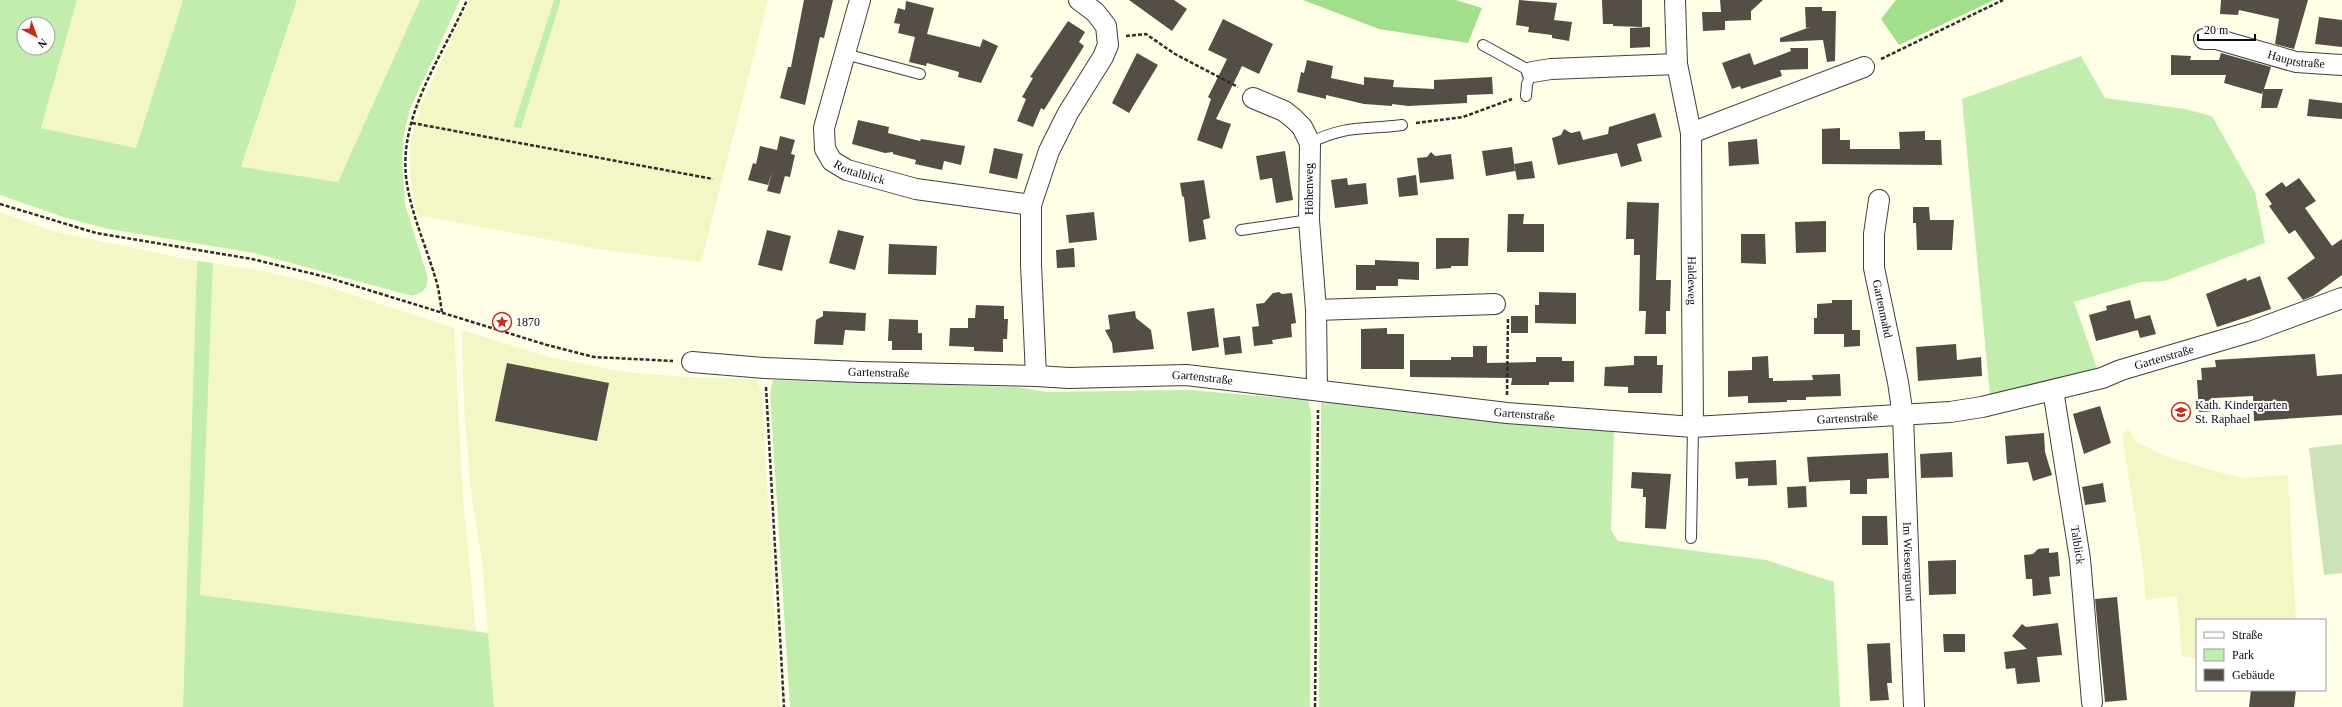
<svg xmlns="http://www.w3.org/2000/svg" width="2342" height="707" font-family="Georgia,serif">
<rect width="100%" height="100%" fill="#ffffe8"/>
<g fill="#f3f7c6">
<polygon points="77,0 183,0 137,148 41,128"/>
<polygon points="297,0 420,0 338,182 241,168"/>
<polygon points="470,0 554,0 513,127 521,128 561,0 768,0 701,262 598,249 417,215 411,184 410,167 410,146 415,123 424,98"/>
<polygon points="0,212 52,231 197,261 183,707 0,707"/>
<polygon points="213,263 268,272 325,286 454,328 463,498 476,632 199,595"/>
<polygon points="462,330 549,357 624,372 688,377 757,379 762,398 780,707 494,707 482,561 471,492 464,407"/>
<polygon points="2128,429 2138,443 2168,457 2218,472 2244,478 2288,475 2296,620 2197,620 2197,658 2182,656 2177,596 2146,600 2141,554 2122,435"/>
</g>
<g fill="#c3edae" fill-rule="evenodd">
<path d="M0 0H77L41 128 136 148 183 0H297L241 167 338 182 420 0H460L410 109 404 133 402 160 405 204 428 278 426 287 422 292 412 296 254 253 109 229 66 218 0 195ZM24 24H48V48H24Z"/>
<polygon points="554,0 561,0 521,128 513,127"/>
<polygon points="2081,56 2105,98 2185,109 2212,116 2255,192 2265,243 2165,281 2141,282 2074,302 2097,368 1990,397 1962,99"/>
<polygon points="197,261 213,263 200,595 488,633 494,707 183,707"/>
<polygon points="773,380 1016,387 1047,392 1189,390 1308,400 1311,412 1310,707 790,707 770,394"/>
<polygon points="1321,402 1500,421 1614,430 1611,530 1618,541 1766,560 1834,582 1840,707 1319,707"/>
</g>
<g fill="#a2df8c">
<polygon points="1303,0 1456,0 1482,8 1468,43 1379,29"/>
<polygon points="1896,0 1994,0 1899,45 1881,19"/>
</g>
<polygon fill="#cde2b8" points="2342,444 2342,573 2324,575 2309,448"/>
<g fill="#544e46">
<polygon points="804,0 833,0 824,38 820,37 805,105 780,98 788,67 791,67"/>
<polygon points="1129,0 1174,0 1187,9 1172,31"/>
<polygon points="1519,0 1557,3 1554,20 1572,22 1569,41 1552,38 1552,35 1528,32 1529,27 1516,25"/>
<polygon points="1602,0 1642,0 1642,27 1613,26 1613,24 1603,24"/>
<polygon points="1720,0 1763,0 1751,11 1751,20 1725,21 1725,30 1703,31 1702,12 1721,12"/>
<polygon points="2221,0 2308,0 2294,49 2275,44 2279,19 2239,10 2238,15 2220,14"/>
<polygon points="906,1 934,8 927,34 980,47 983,39 998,46 981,83 958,77 959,72 927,63 926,66 909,62 915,37 898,33 900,24 894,23 898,8 905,10"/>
<polygon points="1805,7 1822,7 1822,11 1836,11 1835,61 1827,62 1823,40 1780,42 1780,38 1810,27 1806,28"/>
<polygon points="2319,17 2342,20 2342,47 2315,44"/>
<polygon points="1223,19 1273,44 1259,74 1242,66 1216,119 1231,124 1222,149 1197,140 1211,99 1208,97 1227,59 1208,50"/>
<polygon points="1068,21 1085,32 1079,42 1084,46 1044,110 1041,108 1033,127 1017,121 1026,99 1022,97 1033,78 1030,77"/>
<polygon points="1650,27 1650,47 1630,48 1630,28"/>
<polygon points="1790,48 1808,48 1808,69 1780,70 1782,76 1741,89 1740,86 1732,89 1722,63 1750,53 1754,65 1791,51"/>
<polygon points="1137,53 1158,65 1129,113 1112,103"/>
<polygon points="2221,53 2271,67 2264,89 2283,89 2277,108 2261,108 2263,90 2262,94 2224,83 2226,75 2171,75 2171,55 2191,56 2190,60 2219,60"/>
<polygon points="1307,60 1333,66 1331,78 1364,85 1364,77 1394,80 1393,87 1434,89 1434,80 1492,77 1493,94 1467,95 1467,103 1408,106 1392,104 1392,106 1364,104 1326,95 1326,99 1297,92 1301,72 1304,73"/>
<polygon points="2309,99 2342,103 2342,119 2307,116"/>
<polygon points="1655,113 1662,137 1637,144 1642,161 1621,167 1617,153 1558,165 1552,138 1561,135 1564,129 1571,133 1580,131 1583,140 1608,134 1609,127"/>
<polygon points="858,120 889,127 888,133 920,141 921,139 965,146 961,165 944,161 942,170 915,164 916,160 893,154 893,152 885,153 852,144"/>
<polygon points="1840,128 1840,140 1850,140 1850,149 1900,149 1899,132 1925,131 1925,140 1941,140 1942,165 1822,164 1822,129"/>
<polygon points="780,136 795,140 791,154 795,155 790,177 785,176 780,194 767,191 772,172 768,185 748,180 753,163 756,164 760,146 777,150"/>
<polygon points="1757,139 1759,164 1729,166 1728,142"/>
<polygon points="1512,147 1515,171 1486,176 1482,151"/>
<polygon points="994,148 1023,154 1017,179 989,173"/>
<polygon points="1285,151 1293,200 1276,203 1272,178 1260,180 1256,156"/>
<polygon points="1431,152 1435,156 1451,154 1454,179 1420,183 1417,158 1427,157"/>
<polygon points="1532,161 1535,178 1517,180 1514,164"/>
<polygon points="1416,175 1418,195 1399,197 1397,178"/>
<polygon points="1347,178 1348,185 1366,183 1368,204 1335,208 1331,180"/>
<polygon points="2299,178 2316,201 2305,208 2332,246 2342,239 2342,275 2313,296 2303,300 2287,278 2315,258 2295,230 2289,234 2269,206 2272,204 2265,194 2282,182 2286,187"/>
<polygon points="1204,180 1210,218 1203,220 1206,239 1189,242 1184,197 1182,196 1180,183"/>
<polygon points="1627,202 1659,203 1656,280 1671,280 1670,311 1666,311 1666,334 1645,334 1646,311 1639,311 1640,255 1634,255 1634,239 1626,239"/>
<polygon points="1913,207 1929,207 1930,220 1954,220 1952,250 1917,250 1916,223 1913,223"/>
<polygon points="1094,212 1097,240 1069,243 1066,215"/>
<polygon points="1508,214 1524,214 1523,224 1544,224 1544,252 1507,252"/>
<polygon points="1826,221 1826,252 1796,253 1795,222"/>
<polygon points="767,230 791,236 782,271 758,265"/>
<polygon points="838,230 864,236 855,270 829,263"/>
<polygon points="1741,234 1765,234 1766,264 1741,263"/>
<polygon points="1436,238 1469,238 1468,266 1451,266 1451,268 1436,269"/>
<polygon points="889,244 937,246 936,275 888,274"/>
<polygon points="1074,248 1075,267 1057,268 1056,250"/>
<polygon points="1375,260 1419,262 1419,280 1398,279 1398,286 1376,286 1376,290 1356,290 1356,265 1375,265"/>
<polygon points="2260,276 2271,309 2217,327 2206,294 2246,278 2247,281"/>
<polygon points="1279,292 1282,294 1292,293 1296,323 1291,324 1292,337 1272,340 1273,344 1254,346 1252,327 1259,326 1256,304 1264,303 1273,293"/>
<polygon points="1539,292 1576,293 1576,324 1535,323 1535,305 1539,305"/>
<polygon points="1832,300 1852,300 1852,330 1860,330 1860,346 1844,347 1844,334 1814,334 1814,318 1817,318 1817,304 1832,303"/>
<polygon points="2130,300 2135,319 2150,315 2156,334 2140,338 2137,327 2138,330 2096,341 2089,315 2107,310 2106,306"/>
<polygon points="976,305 1004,306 1004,319 1008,319 1007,339 1003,339 1003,352 974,351 974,347 949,346 950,328 968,328 968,318 975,318"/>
<polygon points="1214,308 1219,347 1192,351 1187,312"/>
<polygon points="823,311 866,313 865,331 845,330 843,345 814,344 816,320 823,316"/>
<polygon points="1135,311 1136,318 1151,330 1154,349 1113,353 1112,343 1105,330 1110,329 1108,315"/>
<rect x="1511" y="316" width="17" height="17"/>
<polygon points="889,319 918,320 918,333 922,333 922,350 892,350 892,341 888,341"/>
<polygon points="1387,328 1387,334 1404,334 1404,369 1361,369 1361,329"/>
<polygon points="1240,336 1242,353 1225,355 1223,338"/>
<polygon points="1956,344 1957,360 1981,357 1982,376 1918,381 1916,347"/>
<polygon points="1473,346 1487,346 1487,363 1536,362 1536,357 1562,357 1562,361 1574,361 1574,382 1549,382 1549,385 1511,385 1512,378 1410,377 1410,360 1451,360 1451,357 1473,357"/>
<polygon points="2315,354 2317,376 2342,374 2342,415 2254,421 2253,396 2215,398 2215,411 2199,412 2197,380 2202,380 2201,368 2216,367 2215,360"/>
<polygon points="1634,356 1657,356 1657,365 1663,365 1662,393 1628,393 1628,387 1604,386 1605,367 1634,365"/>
<polygon points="1768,356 1769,378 1773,378 1773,381 1813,380 1812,375 1840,374 1841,396 1806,397 1806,400 1787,400 1787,402 1748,403 1748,396 1728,397 1728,371 1752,370 1752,357"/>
<polygon points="507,363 609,383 597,441 495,421"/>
<polygon points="2100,406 2111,443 2084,454 2073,414"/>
<polygon points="2044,433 2045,452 2052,475 2033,481 2028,462 2007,464 2005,436"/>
<polygon points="1952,452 1953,477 1921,478 1920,454"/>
<polygon points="1888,453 1889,478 1867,479 1867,494 1850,494 1850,480 1809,482 1807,457"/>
<polygon points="1776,460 1777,485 1748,486 1748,478 1736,479 1735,462"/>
<polygon points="1632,472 1671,474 1666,529 1645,528 1646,497 1643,497 1643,489 1631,488"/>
<polygon points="2103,483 2106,502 2085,505 2082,487"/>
<polygon points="1806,486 1807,507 1788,508 1787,487"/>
<polygon points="1862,516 1887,516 1888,545 1862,545"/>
<polygon points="2049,548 2049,553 2058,552 2060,576 2049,577 2051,594 2033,596 2032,579 2026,579 2024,555 2033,554 2038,549"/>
<polygon points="1956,560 1956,594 1929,595 1928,561"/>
<polygon points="2117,597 2127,700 2105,702 2095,599"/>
<polygon points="2058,623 2062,655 2037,657 2040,682 2017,684 2015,668 2006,669 2004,652 2027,649 2012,636 2022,624 2026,627"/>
<polygon points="1943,634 1965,634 1965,652 1944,652"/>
<polygon points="1890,643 1892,683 1887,683 1889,700 1870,701 1867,644"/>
<polygon points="2251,690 2296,690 2294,707 2249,707"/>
</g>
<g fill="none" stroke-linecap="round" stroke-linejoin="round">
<g stroke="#3e3e3e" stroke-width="12">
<g id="lane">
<polyline points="1483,45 1532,72 1527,84 1526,96"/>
<polyline points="845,54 920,74"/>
<path d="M1310 143C1344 125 1364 130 1402 125"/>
<polyline points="1241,230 1309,220"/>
<polyline points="1691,538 1693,427"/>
</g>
</g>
<g stroke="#3e3e3e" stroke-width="22">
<g id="street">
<path id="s1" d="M860 0 824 128 825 149 832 161 847 170 916 189 1031 205"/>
<path id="s2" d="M1675 0 1677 64 1691 133 1693 427"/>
<path id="s3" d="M2204 39H2216L2296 62 2342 65"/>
<polyline points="1532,72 1551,69 1677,64"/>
<polyline points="1253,98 1284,111 1293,118 1302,127 1310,143 1309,220 1316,310 1317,390"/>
<polyline points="1691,133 1864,67"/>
<path id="s4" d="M1879 200 1874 234V268L1898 382 1903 416 1914 707"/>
<polyline points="1316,310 1495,304"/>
<path id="s5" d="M692 362 765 368 861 372 1036 376 1069 378 1186 375 1507 413 1693 427 1950 412 1982 407 2102 378 2121 370 2253 331 2342 298"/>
<polyline points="1036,376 1031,264 1031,205 1049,151 1068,113 1103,57 1108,45 1106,26 1095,12 1079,0"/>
<path id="s6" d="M2053 390 2080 559 2092 702"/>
</g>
</g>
<g stroke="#2d2d2d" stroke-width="2.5" stroke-dasharray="4 2" stroke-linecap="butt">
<polyline points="1126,36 1146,34 1175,54 1238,87"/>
<polyline points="1881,59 2003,0"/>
<polyline points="412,123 713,179"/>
<polyline points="1416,123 1463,117 1512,99"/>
<polyline points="0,204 96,233 252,259 326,277 547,345 594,357 673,361"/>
<path d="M442 312C440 301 439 288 435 277 426 246 412 216 407 184 396 118 442 58 467 0"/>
<polyline points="766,387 784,707"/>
<polyline points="1507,395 1508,318"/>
<polyline points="1315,707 1318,410"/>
</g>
<use href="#lane" stroke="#fff" stroke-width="10"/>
<use href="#street" stroke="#fff" stroke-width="20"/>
</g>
<defs>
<g id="sight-ring" transform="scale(1)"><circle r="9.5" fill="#fff" stroke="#c62e17" stroke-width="1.5"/><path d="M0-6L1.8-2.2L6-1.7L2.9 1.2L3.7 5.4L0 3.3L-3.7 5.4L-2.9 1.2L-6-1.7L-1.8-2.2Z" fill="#c62e17"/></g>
<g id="school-ring" transform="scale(1)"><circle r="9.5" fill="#fff" stroke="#c62e17" stroke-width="1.5"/><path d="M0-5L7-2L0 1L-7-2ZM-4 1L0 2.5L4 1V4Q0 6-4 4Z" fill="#c62e17"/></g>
</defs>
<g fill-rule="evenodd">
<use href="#sight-ring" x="502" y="322"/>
<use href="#school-ring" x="2181" y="412"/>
</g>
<g text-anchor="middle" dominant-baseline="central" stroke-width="4" stroke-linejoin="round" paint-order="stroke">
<g font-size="12" fill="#0b0b0b" stroke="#fff">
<text stroke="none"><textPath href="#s3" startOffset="95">Hauptstraße</textPath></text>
<text stroke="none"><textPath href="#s1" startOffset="198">Rottalblick</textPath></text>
<text transform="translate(1309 189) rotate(-90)">Höhenweg</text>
<text stroke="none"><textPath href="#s2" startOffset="282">Haldeweg</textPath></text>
<text stroke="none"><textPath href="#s4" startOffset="110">Gartenmahd</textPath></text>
<text stroke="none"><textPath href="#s5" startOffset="1483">Gartenstraße</textPath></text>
<text stroke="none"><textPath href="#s5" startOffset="187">Gartenstraße</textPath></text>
<text stroke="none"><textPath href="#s5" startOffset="511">Gartenstraße</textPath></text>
<text stroke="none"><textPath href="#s5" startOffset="835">Gartenstraße</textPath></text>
<text stroke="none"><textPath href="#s5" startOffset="1159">Gartenstraße</textPath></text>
<text stroke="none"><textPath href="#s6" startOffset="157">Talblick</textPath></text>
<text stroke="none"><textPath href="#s4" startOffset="365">Im Wiesengrund</textPath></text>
</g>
<g font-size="12" fill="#0b0b0b" stroke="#fff" text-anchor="start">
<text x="516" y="322">1870</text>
<text x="2195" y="405">Kath. Kindergarten<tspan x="2195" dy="14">St. Raphael</tspan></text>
</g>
</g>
<rect x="2196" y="619" width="130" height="72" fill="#ffffff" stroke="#9d9d9d"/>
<rect x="2204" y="632" width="20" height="6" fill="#ffffff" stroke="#9d9d9d"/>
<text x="2232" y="639" font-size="12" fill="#0b0b0b">Straße</text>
<rect x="2204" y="649" width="20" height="12" fill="#c3edae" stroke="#9d9d9d"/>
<text x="2232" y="659" font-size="12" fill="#0b0b0b">Park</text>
<rect x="2204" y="669" width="20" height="12" fill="#544e46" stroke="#9d9d9d"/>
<text x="2232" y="679" font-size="12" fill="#0b0b0b">Gebäude</text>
<g transform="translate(36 36) rotate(139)"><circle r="19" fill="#ffffff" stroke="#9d9d9d"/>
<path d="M0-3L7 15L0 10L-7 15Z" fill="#c62e17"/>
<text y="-6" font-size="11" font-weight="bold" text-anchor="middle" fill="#0b0b0b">N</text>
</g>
<path d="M2198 34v6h57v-6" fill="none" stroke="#0b0b0b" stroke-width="2"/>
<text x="2204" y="34" font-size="12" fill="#0b0b0b" stroke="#ffffff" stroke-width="3" paint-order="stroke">20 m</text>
</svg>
